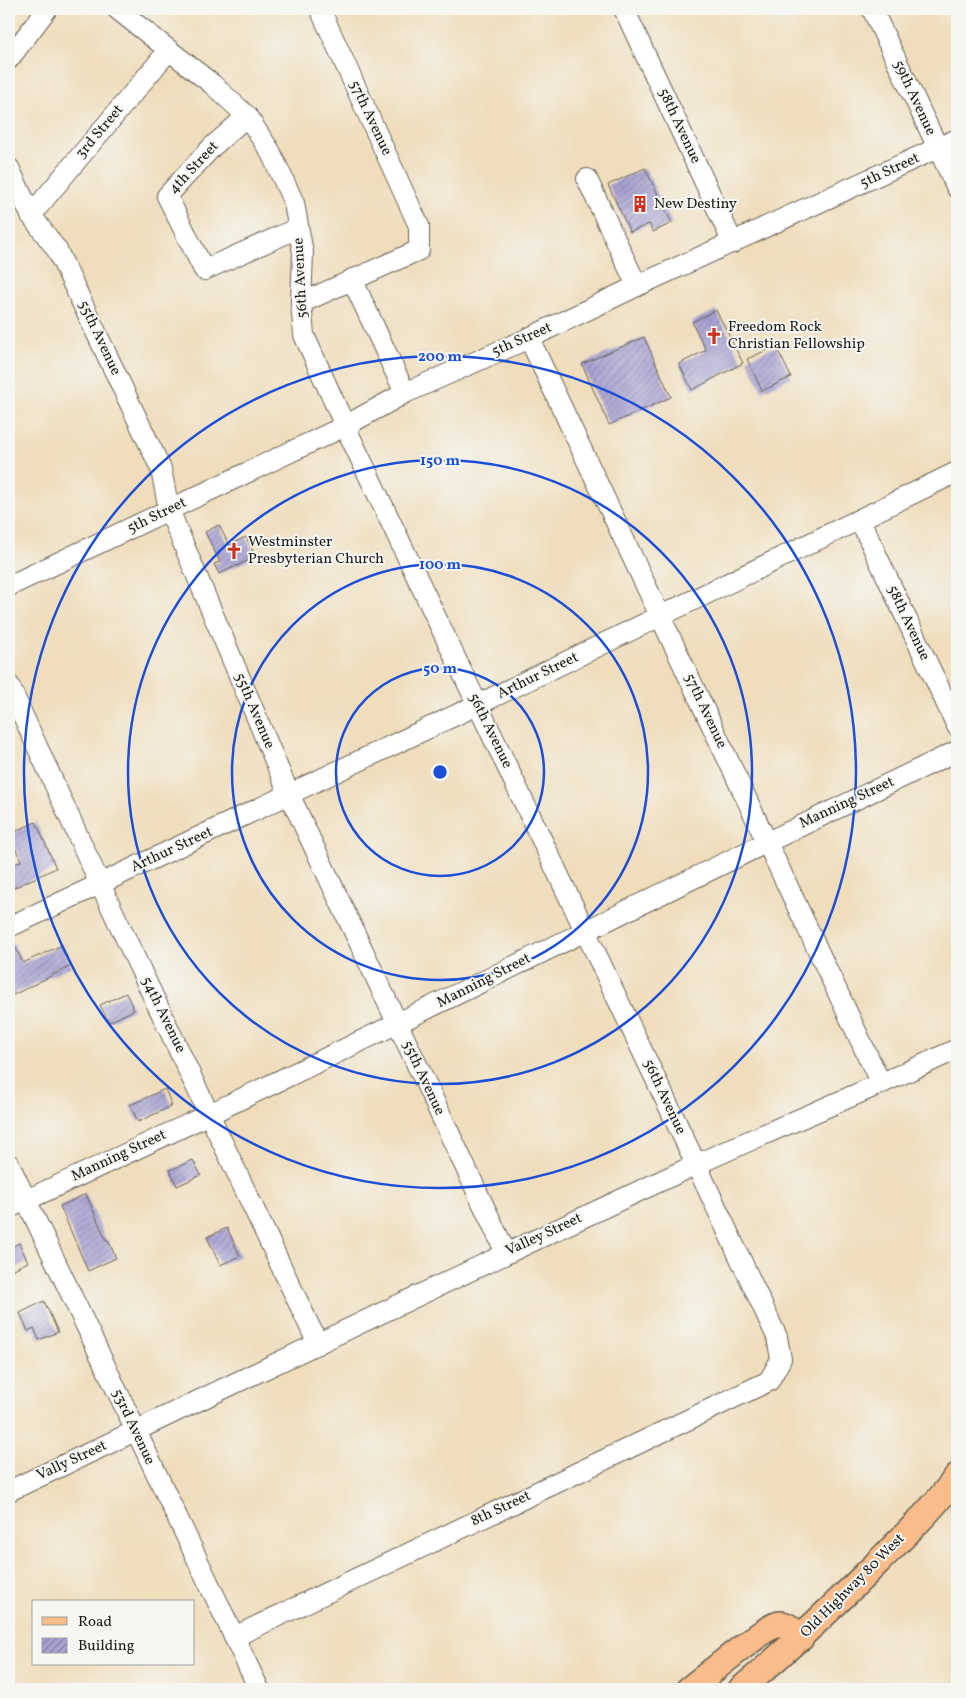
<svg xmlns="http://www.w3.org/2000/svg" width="966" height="1698" font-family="Vollkorn,serif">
<defs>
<pattern id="building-hatch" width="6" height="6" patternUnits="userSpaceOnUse" patternTransform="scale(1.25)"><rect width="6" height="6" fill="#a7a1d2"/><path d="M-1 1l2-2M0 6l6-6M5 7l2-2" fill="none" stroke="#8782aa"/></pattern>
</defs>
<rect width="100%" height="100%" fill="#f6f6f2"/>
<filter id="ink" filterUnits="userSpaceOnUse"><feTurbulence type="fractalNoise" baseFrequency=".02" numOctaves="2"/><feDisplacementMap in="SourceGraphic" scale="10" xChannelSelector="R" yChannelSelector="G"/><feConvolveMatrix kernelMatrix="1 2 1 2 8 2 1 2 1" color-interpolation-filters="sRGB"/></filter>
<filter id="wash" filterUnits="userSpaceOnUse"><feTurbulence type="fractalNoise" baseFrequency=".0096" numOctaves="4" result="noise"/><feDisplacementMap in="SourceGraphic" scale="20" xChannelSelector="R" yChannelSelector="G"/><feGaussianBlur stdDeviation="1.12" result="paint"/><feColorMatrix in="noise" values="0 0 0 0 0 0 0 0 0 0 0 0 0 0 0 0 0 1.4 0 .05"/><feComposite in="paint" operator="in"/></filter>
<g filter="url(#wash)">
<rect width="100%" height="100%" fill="#efddbc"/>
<g id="blocks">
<g fill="url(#building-hatch)">
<polygon points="645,168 672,223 653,232 649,224 630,232 608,185"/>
<polygon points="716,310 743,363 692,390 679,364 706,350 692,322"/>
<polygon points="644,337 671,397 609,425 582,364"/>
<polygon points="776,346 791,377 762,391 747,359"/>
<polygon points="219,525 229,545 246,537 256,557 219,574 214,564 220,562 205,532"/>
<polygon points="36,822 56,868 9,890 9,867 21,861 9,834"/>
<polygon points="11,938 23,963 62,945 71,966 9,997 9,939"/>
<polygon points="126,993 134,1010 109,1022 100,1005"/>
<polygon points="165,1089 172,1106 138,1122 130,1105"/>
<polygon points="193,1160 201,1175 177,1186 170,1170"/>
<polygon points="86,1194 106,1240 108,1240 116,1258 88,1271 60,1206"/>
<polygon points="227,1228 240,1256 220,1265 207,1237"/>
<polygon points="19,1243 28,1262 9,1271 9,1248"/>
<polygon points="44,1301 58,1332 39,1340 34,1328 28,1331 20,1313"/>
</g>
</g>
</g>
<g filter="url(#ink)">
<use href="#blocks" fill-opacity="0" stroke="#666054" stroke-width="1"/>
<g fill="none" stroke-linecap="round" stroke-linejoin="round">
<g stroke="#666054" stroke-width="22">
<g id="minor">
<polyline points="117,9 212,84 247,116 270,151 294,203 303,253 301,303 304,335 345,426 696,1164 777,1337 781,1359 769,1381 234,1637"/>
<polyline points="624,9 733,243"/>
<polyline points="872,9 957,188"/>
<polyline points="9,59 47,9"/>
<polyline points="247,116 212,147 167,196 204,270 298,228"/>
<polyline points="9,168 31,215 57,250 161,469 169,510 289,794 506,1253"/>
<polyline points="587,179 637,286"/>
<polyline points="31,215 169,50"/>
<polyline points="352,279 405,393"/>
<polyline points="301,303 419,250 419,226 320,9"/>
<polyline points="529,338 881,1084"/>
<polyline points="860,520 957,726"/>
<polyline points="9,586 345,426 405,393 529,338 637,286 957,139"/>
<polyline points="9,685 100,884 318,1344"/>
<polyline points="9,927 477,705 957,472"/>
<polyline points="9,1164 259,1689"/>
<path d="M9 1208C328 1062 640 901 957 751"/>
<path d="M9 1491C237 1383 464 1272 693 1166 780 1126 870 1090 957 1049"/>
</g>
</g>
<g stroke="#666054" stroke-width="28">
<g id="major">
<path d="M689 1689C703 1679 768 1624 779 1624 788 1623 795 1632 801 1638"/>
<path d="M741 1689C789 1649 833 1607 877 1563 905 1535 935 1507 957 1476"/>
</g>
</g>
<use href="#minor" stroke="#fff" stroke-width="20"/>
<use href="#major" stroke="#f9bc8a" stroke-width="25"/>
</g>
</g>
<g fill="none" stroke="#1d4ed8" stroke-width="2.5">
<circle cx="440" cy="772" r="104"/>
<circle cx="440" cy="772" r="208"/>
<circle cx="440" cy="772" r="312"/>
<circle cx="440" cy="772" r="416"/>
</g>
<defs>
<g id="building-bare" transform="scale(1.35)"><path d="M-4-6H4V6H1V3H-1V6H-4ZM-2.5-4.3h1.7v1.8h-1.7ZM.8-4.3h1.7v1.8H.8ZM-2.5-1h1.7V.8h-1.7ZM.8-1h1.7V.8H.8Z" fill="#c8321e" stroke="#f6f6f2" stroke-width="2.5" paint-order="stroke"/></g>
<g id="church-bare" transform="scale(1.35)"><path d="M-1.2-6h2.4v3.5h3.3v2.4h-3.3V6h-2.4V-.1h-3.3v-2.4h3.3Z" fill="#c8321e" stroke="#f6f6f2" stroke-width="2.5" paint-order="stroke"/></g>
</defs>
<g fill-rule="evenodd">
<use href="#building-bare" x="640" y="204"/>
<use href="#church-bare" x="714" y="336"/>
<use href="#church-bare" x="234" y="551"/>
</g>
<g text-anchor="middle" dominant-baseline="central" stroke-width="4" stroke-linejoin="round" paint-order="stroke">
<g font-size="15" fill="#1c1c1c" stroke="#f6f6f2">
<text transform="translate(914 98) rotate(65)">59th Avenue</text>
<text transform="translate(370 118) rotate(65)">57th Avenue</text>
<text transform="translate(679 126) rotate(65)">58th Avenue</text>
<text transform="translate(100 132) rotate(-50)">3rd Street</text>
<text transform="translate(194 168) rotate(-47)">4th Street</text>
<text transform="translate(890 171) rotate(-25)">5th Street</text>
<text transform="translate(301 278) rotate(-93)">56th Avenue</text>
<text transform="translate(99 338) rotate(65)">55th Avenue</text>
<text transform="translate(522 340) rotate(-24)">5th Street</text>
<text transform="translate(157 516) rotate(-26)">5th Street</text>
<text transform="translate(908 623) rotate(65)">58th Avenue</text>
<text transform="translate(538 676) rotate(-26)">Arthur Street</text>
<text transform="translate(254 711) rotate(67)">55th Avenue</text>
<text transform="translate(705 711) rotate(65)">57th Avenue</text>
<text transform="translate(490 731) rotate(64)">56th Avenue</text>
<text transform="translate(847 803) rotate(-25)">Manning Street</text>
<text transform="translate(172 850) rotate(-25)">Arthur Street</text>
<text transform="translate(484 981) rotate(-27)">Manning Street</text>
<text transform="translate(163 1015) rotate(64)">54th Avenue</text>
<text transform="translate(423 1078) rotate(65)">55th Avenue</text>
<text transform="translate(664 1097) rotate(65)">56th Avenue</text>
<text transform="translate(119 1156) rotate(-25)">Manning Street</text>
<text transform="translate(544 1235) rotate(-25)">Valley Street</text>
<text transform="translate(133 1427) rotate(65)">53rd Avenue</text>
<text transform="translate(72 1461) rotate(-25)">Vally Street</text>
<text transform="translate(501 1509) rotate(-25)">8th Street</text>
<text transform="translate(853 1586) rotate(-45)">Old Highway 80 West</text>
</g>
<g font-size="15" fill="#1c1c1c" stroke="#f6f6f2" text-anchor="start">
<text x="654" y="204">New Destiny</text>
<text x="728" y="327">Freedom Rock<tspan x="728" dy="17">Christian Fellowship</tspan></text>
<text x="248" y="542">Westminster<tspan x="248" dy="17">Presbyterian Church</tspan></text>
</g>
</g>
<circle cx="440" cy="772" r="8" fill="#1d4ed8" stroke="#f6f6f2" stroke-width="2.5"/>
<g font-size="15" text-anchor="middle" font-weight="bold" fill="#1d4ed8" stroke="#f6f6f2" stroke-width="4" stroke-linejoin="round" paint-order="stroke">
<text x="440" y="361">200 m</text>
<text x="440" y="465">150 m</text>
<text x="440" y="569">100 m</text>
<text x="440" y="673">50 m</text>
</g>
<rect width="966" height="1698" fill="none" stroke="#f6f6f2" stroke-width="30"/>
<rect x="32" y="1600" width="162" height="65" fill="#f6f6f2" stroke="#9f9f9c"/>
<rect x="42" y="1617" width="25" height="8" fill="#f9bc8a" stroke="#9f9f9c"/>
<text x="78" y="1626" font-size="15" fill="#1c1c1c">Road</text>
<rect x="42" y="1638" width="25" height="15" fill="url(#building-hatch)" stroke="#9f9f9c"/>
<text x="78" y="1650" font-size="15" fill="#1c1c1c">Building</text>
</svg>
